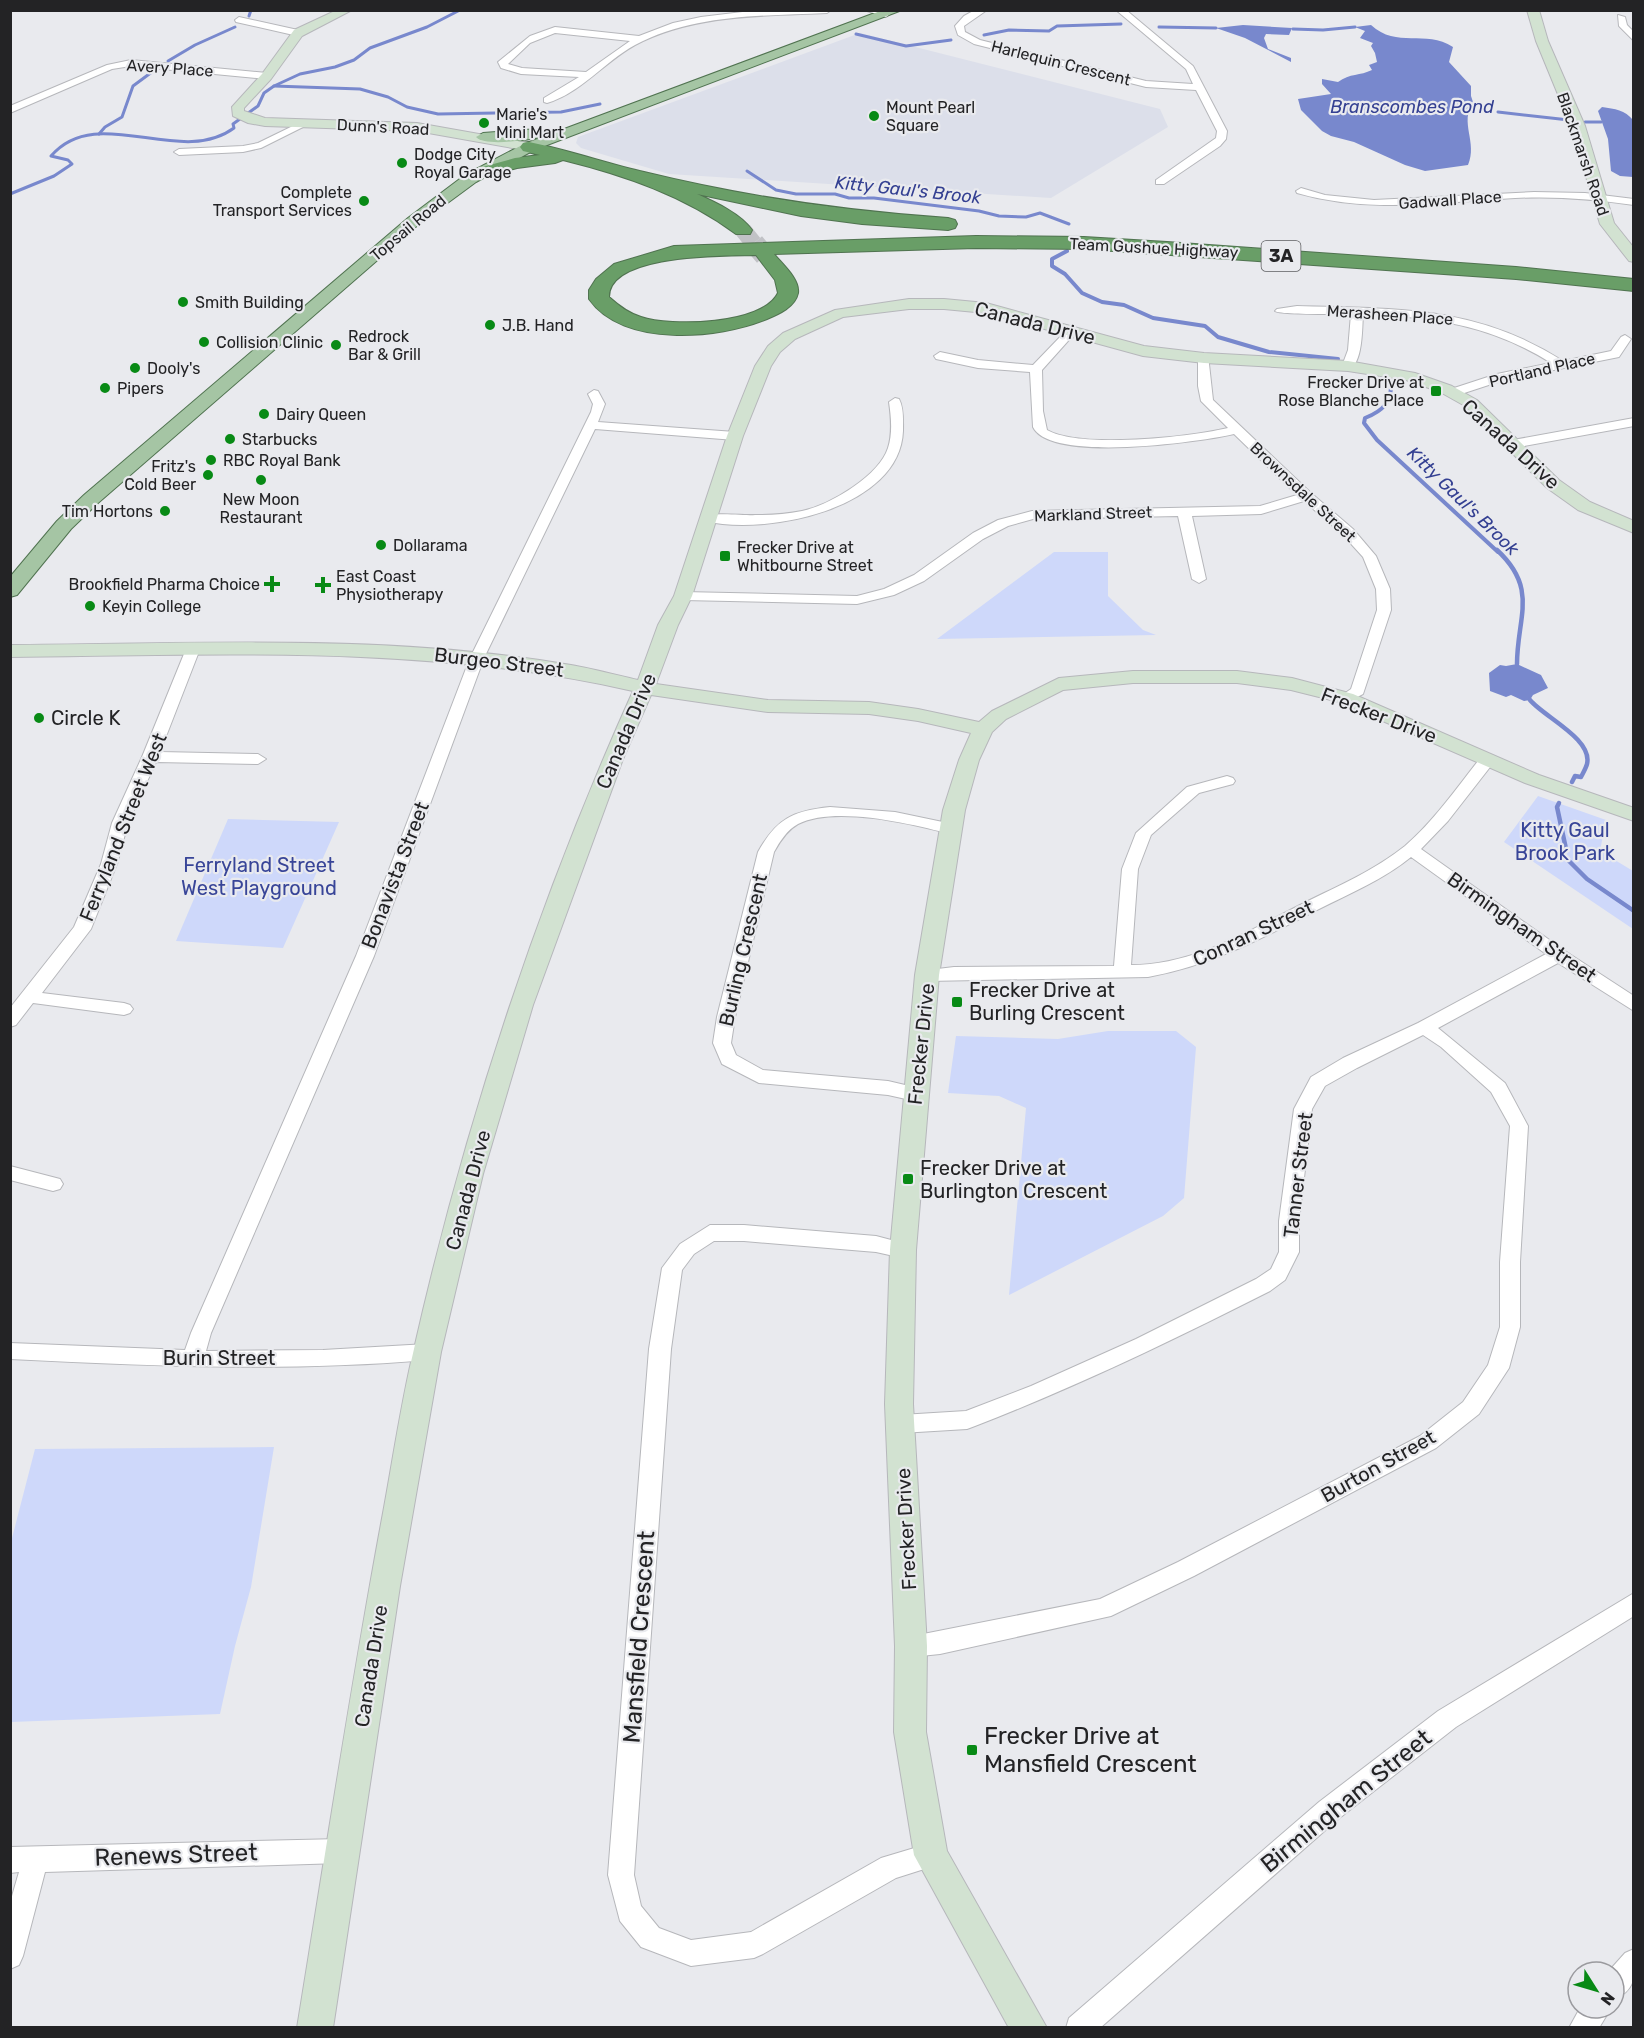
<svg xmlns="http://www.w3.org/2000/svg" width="1644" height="2038" font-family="Rubik,sans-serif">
<rect width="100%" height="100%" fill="#e9eaee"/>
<polygon fill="#dcdfea" points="860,33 1160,109 1168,127 1051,198 669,174 581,148 576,143 578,137"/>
<g fill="#ced8fa">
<polygon points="1054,552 1108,552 1108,596 1143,630 1156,635 937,639"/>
<polygon points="1538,796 1606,820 1600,851 1633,871 1633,929 1504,842"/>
<polygon points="228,819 339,822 283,948 176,941"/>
<polygon points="1108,1031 1176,1031 1196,1047 1184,1198 1163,1216 1009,1295 1026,1108 999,1096 948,1093 956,1036 1058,1039"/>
<polygon points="274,1447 251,1587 235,1646 220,1714 11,1722 11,1542 35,1449"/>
</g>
<g fill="#7888cd">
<polygon points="1243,25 1292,28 1289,35 1266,34 1264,38 1268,49 1291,58 1291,62 1245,38 1216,28"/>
<path d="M1371 25C1397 49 1425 29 1453 47L1449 62 1471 86V96L1473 102C1459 123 1478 142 1468 165L1425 171 1405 165 1354 142 1331 136 1322 131 1301 110 1298 99 1331 94 1322 84V79L1338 82C1350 73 1360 76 1372 70L1369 65 1377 62 1375 53 1371 46 1373 43 1360 38 1365 31 1355 27Z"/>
<path d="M1602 107C1615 109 1625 110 1633 120V177L1620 176 1611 171 1608 139 1598 111Z"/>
<polygon points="1517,664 1541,675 1548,688 1533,695 1530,700 1524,701 1511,695 1506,697 1490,691 1489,673 1500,665 1506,666"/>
</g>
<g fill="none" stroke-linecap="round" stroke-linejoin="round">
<g stroke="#7888cd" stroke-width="3">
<polyline points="249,16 251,10"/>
<polyline points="1159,27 1216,28"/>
<polyline points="1293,29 1323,30 1355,27"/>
<polyline points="856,34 906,46 951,40"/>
<polyline points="984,35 1009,30 1049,31 1057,26 1121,24"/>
<polyline points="168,61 195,45 235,27"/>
<polyline points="274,86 360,89 388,97 407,107 438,114 561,112 600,104"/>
<polyline points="1498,112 1569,120"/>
<polyline points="1585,122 1601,122"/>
<polyline points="99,134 105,127 122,117 133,86 156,69"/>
<polyline points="747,171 776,190 796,194 835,194 849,198 874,198 979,211 999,216 1026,217 1040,213 1069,224"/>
<path d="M10 194 54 176 72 164 68 160 51 156C97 102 180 168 234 128L233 124 258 106 264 93 274 86 300 74 335 67 354 60 370 48 427 27 460 10"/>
</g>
<g stroke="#7888cd" stroke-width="4">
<polyline points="1067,251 1052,259 1052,266 1065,274 1082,293 1102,302 1124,305 1153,318 1205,326 1218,337 1269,352 1338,359"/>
<path d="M1391 382C1392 402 1383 411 1365 418L1364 423 1377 440 1498 552"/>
</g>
<g stroke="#7888cd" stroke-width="4.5">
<path d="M1497 550C1539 589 1517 617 1517 664"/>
<path d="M1530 700C1544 717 1593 739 1587 764 1586 768 1583 773 1581 777L1575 776 1572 782"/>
<polyline points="1559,803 1557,807 1566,849 1563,855 1587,879 1634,911"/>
</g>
<polyline stroke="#c1c2c6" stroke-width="17" stroke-dasharray="17 8" stroke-linecap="butt" points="743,230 755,245"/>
<polyline stroke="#c1c2c6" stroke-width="21" stroke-dasharray="21 10" stroke-linecap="butt" points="754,243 765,256"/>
<g stroke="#b6b7bb" stroke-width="2">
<g id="street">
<path d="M759 10H831L827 13C762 16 694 14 635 45 604 62 581 93 547 103L544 102V98L579 77 521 74 501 68 498 62 530 36 555 27 639 36 673 23 701 17ZM555 33 630 41 586 72 522 68 508 64 530 43Z"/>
<polygon points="864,10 882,10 890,14 886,17"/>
<polygon points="975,10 987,10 964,26 965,32 980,40 1146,81 1193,84 1186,69 1116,10 1126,10 1193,66 1227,131 1226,139 1220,146 1164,184 1156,184 1156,180 1216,138 1217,131 1196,90 1146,87 974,44 958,35 955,26 964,16"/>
<polygon points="1618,15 1625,17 1627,25 1634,32 1634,41 1619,26"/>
<polygon points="239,17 298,30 302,33 298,36 236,22 235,20"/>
<polygon points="131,60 267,73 272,76 267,79 131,66 112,69 10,113 10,106 107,65"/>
<polygon points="301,122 309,124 261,148 243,152 179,155 174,152 179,149 243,146 258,143"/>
<path d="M1301 188 1325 195 1374 200 1534 192 1585 193 1634 199V205C1594 199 1555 196 1515 198 1441 202 1370 214 1297 193L1296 191Z"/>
<path d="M1297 306C1397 309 1475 305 1563 361L1611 351 1621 337 1625 335 1631 339 1619 357 1504 380 1452 397 1446 393 1448 390 1497 374 1551 363C1491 325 1433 317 1363 314 1362 328 1363 365 1348 370L1342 366 1348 350 1351 314C1339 314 1280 315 1275 311L1277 309Z"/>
<path d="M1075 328 1081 332 1068 341 1042 370 1043 411 1047 430C1081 449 1189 437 1228 428L1201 401 1198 386V358L1200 355H1208L1213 400 1311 493 1353 529 1376 556 1390 589 1391 610 1363 694 1346 703 1338 698 1351 689 1377 610 1376 589 1363 557 1343 535 1304 501 1261 514 1192 516 1206 579 1199 583 1192 579 1178 516 1033 519 1008 526 983 539 924 581 894 595 857 604 683 600 676 596 683 592 857 596 884 589 914 575 973 533 998 520 1032 511 1260 506 1297 495 1234 434C1200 442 1050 463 1033 427L1030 372 978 368 936 359 934 356 940 352 978 360 1033 365 1060 337Z"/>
<path d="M594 390 598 391 605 404 598 422 735 432 741 436 735 440 595 429 484 658 374 956 211 1333 206 1351 323 1350 427 1344 434 1346 438 1352 434 1358 427 1360C287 1372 150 1366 10 1359V1343L185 1350 191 1333 356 956 470 658 591 412 593 404 588 394Z"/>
<path d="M895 398 899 399C904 408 903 421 903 431 900 509 766 536 705 521L703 518C710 511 745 516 757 515 772 515 787 514 802 511 830 505 879 476 888 448 893 433 891 416 889 402Z"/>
<polygon points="1634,418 1634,426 1513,448 1507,444 1513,440"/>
<polygon points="193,645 200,649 160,752 258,754 266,759 258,764 156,762 128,823 117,864 91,929 42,993 124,1003 130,1005 133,1009 130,1013 124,1015 33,1003 16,1025 10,1027 10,1008 74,927 101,864 112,823 142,757 186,649"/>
<path d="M1488 754 1494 756 1496 759 1494 762 1448 821 1421 849 1565 951 1634 996V1011L1558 963 1438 1028 1505 1083 1528 1126 1520 1262V1327L1509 1368 1479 1414 1436 1448 1194 1576 1111 1616 940 1654 911 1657 903 1654 899 1646 903 1638 1100 1599 1178 1562 1420 1436 1463 1402 1488 1365 1500 1327V1262L1510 1126 1491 1092 1441 1047 1423 1035 1357 1068 1325 1086 1312 1109 1299 1221V1252L1285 1280 1270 1291C1173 1340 1076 1387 975 1426L967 1429 901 1433 893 1430 890 1424 893 1418 901 1415 966 1411 1031 1386 1136 1339 1256 1279 1271 1269 1279 1252V1221L1294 1109 1311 1077 1343 1058 1418 1023 1546 954 1411 857C1384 879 1351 893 1319 909 1261 939 1212 965 1148 977L927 981 921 979 918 975 921 971 954 967 1114 966 1122 869 1136 833 1187 787 1227 776 1233 778 1235 781 1233 784 1199 793 1151 835 1138 869 1131 965C1195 965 1250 930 1306 902 1340 885 1375 870 1405 846 1435 820 1458 786 1482 756Z"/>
<path d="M830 807 895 812 957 825 959 829 951 834C912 824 835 805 798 824 787 830 780 841 774 852L735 1017 731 1043 736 1055 763 1070 888 1081 922 1089 924 1094 922 1099 915 1101 888 1095 759 1083 722 1064 713 1043 717 1017 758 852C777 818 793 811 830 807Z"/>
<polygon points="10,1166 60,1179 63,1184 60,1189 53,1191 10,1180"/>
<polygon points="710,1225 744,1225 876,1236 910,1245 913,1250 910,1255 903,1258 876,1252 744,1241 714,1241 694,1254 682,1270 671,1349 634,1875 641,1906 659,1928 691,1940 751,1932 881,1858 931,1843 940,1846 944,1855 940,1864 896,1878 763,1954 754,1958 691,1966 641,1947 620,1921 608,1875 649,1349 662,1268 680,1244"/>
<polygon points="1634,1593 1634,1616 1456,1727 1337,1820 1100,2028 1066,2028 1069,2018 1319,1802 1438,1711"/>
<polygon points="341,1839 350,1842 354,1851 350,1860 341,1863 45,1872 23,1956 19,1965 10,1969 10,1903 19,1872 10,1873 10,1847"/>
<path d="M1634 1949C1634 1972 1639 1989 1614 1999V1972H1608L1625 1953Z"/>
<polygon points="1580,2008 1611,2008 1599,2028 1569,2028"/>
</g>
</g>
<g stroke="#b6b7bb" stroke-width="2">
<g id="secondary">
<polygon points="337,10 352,10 302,36 271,79 244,108 244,111 265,118 417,123 529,143 534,144 536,147 534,150 529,151 417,131 265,126 248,123 233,116 232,107 262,74 294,30"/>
<polygon points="1527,10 1539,10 1548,41 1585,126 1614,223 1634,248 1634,262 1629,261 1600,224 1571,126 1536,41"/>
<path d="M909 299H944L986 303 1144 346 1204 353 1348 361 1415 373 1452 386 1477 400 1559 480 1590 502 1634 521V533L1578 510 1547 488 1465 406 1440 392 1406 380 1348 371 1204 363 1143 356 986 313 944 309H909L843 317 795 339 780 352 771 366 743 436 692 596 678 625 656 684 768 700 869 702 918 709 979 722 992 711 1059 678 1133 671H1237L1292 678 1353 694 1539 775 1634 808V821L1525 783 1339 702 1291 690 1237 683H1133L1063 690 1006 719 992 732 979 760 965 810 939 975 916 1250 913 1404 927 1646 926 1732 947 1851 1047 2028H1009L914 1855 894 1732 895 1646 885 1404 890 1250 915 975 943 810 959 760 971 733 918 721 869 714 768 712 651 695 623 759 533 1005 483 1174 441 1352 400 1586 333 2028H297C325 1856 351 1684 383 1513 393 1459 401 1403 414 1349 465 1124 538 902 633 691 429 644 219 655 10 657V645C197 644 387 633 571 665 594 669 616 675 638 680L658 625 674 596 727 436 755 366 768 346 783 333 835 310Z"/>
</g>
</g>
<g stroke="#507350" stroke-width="2">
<g id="primary">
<polygon points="883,10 902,10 534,150 476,182 419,224 98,503 71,529 17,595 10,597 10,577 57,521 84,495 408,218 465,175 524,144"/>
<path d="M538 129 545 133 543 136C530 140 485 147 476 137L483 133Z"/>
</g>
</g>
<g stroke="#507350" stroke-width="2">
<g id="highway">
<path d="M529 142C568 150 606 163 644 172 746 197 844 211 948 218L955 220 957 224 955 228 948 230 862 224 801 216 697 194C715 202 741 214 752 230L750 234H736C685 196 624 175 563 160L555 163 517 168 474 180 468 179 465 175 468 171 515 158 540 155 523 151 520 147 523 143Z"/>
<path d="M976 236 1084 237 1167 242 1516 267 1634 279V291L1516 279 1084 249 976 248 774 254C782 264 800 279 798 293 795 307 779 314 767 319 719 339 623 348 589 299V290L596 279 614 264 674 246ZM756 255 775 280 778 293C763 325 670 327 641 317 628 313 619 306 609 297 609 253 726 256 756 255Z"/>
</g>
</g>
<use href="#street" fill="#fff" fill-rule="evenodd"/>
<use href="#secondary" fill="#d2e2d1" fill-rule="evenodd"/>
<use href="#primary" fill="#a5c5a4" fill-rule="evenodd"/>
<use href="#highway" fill="#699e67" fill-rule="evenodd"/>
</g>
<g fill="#088a15" stroke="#e9eaee" stroke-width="2">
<circle cx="874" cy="116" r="6"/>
<circle cx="484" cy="123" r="6"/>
<circle cx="402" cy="163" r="6"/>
<circle cx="364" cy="201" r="6"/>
<circle cx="183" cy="302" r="6"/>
<circle cx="490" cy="325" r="6"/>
<circle cx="204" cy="342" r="6"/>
<circle cx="336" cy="345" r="6"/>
<circle cx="135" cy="368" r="6"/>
<circle cx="105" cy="388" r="6"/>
<rect x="1430" y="385" width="12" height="12" rx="3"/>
<circle cx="264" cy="414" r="6"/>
<circle cx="230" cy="439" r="6"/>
<circle cx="211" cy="460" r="6"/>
<circle cx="208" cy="475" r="6"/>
<circle cx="261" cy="480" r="6"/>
<circle cx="165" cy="511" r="6"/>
<circle cx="381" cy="545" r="6"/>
<rect x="719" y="550" width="12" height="12" rx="3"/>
<path d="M269 575h6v6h6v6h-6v6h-6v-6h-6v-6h6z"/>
<path d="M320 576h6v6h6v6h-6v6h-6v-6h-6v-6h6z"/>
<circle cx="90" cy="606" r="6"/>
<circle cx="39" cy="718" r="6"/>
<rect x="951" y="996" width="12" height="12" rx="3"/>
<rect x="902" y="1173" width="12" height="12" rx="3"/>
<rect x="966" y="1744" width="12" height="12" rx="3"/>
</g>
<g text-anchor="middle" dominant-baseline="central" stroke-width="4.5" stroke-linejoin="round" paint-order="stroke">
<g font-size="16" fill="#232325" stroke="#e9eaee">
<text transform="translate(1061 63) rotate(14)">Harlequin Crescent</text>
<text transform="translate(170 68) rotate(4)">Avery Place</text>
<text transform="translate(383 127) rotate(3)">Dunn's Road</text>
<text transform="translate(1583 154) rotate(71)">Blackmarsh Road</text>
<text transform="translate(1450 200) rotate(-4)">Gadwall Place</text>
<text transform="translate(408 228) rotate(-40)">Topsail Road</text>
<text transform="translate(1154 248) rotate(3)">Team Gushue Highway</text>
<text transform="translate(1390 315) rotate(4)">Merasheen Place</text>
<text transform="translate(1542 370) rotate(-13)">Portland Place</text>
<text transform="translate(1303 492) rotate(43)">Brownsdale Street</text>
<text transform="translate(1093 514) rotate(-2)">Markland Street</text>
</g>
<g font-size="16" fill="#232325" stroke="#e9eaee" text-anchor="start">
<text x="886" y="107">Mount Pearl<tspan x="886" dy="18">Square</tspan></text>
<text x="496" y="114">Marie's<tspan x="496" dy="18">Mini Mart</tspan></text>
<text x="414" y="154">Dodge City<tspan x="414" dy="18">Royal Garage</tspan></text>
<text x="352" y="192" text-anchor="end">Complete<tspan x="352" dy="18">Transport Services</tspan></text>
<text x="195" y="302">Smith Building</text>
<text x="502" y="325">J.B. Hand</text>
<text x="348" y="336">Redrock<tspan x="348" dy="18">Bar &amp; Grill</tspan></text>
<text x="216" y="342">Collision Clinic</text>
<text x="147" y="368">Dooly's</text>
<text x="1424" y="382" text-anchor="end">Frecker Drive at<tspan x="1424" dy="18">Rose Blanche Place</tspan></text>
<text x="117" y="388">Pipers</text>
<text x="276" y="414">Dairy Queen</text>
<text x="242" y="439">Starbucks</text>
<text x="223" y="460">RBC Royal Bank</text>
<text x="196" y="466" text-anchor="end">Fritz's<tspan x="196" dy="18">Cold Beer</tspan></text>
<text x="261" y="499" text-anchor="middle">New Moon<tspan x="261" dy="18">Restaurant</tspan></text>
<text x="153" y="511" text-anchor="end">Tim Hortons</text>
<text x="393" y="545">Dollarama</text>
<text x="737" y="547">Frecker Drive at<tspan x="737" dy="18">Whitbourne Street</tspan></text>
<text x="336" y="576">East Coast<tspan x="336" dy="18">Physiotherapy</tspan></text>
<text x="260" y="584" text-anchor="end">Brookfield Pharma Choice</text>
<text x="102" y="606">Keyin College</text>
</g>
<g font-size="18" font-style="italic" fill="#344092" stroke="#e9eaee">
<text x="1412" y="107">Branscombes Pond</text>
<text transform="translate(908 190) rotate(6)">Kitty Gaul's Brook</text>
<text transform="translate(1463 501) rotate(44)">Kitty Gaul's Brook</text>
</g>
<rect fill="#e9eaee" stroke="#5e5f61" stroke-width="1.5" x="1261.5" y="241" width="39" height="30" rx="4.5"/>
<g font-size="18" font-weight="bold" fill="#232325">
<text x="1281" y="256">3A</text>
</g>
<g font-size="20" fill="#232325" stroke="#e9eaee">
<text transform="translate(1035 323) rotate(14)">Canada Drive</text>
<text transform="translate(1511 444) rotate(42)">Canada Drive</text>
<text transform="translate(499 662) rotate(7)">Burgeo Street</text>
<text transform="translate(1379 715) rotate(21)">Frecker Drive</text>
<text transform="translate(626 731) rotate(-67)">Canada Drive</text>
<text transform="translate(123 827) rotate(-68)">Ferryland Street West</text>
<text transform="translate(395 875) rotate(-69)">Bonavista Street</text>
<text transform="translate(1522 927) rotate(35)">Birmingham Street</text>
<text transform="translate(1253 933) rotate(-25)">Conran Street</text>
<text transform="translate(743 950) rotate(-77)">Burling Crescent</text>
<text transform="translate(921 1044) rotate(-84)">Frecker Drive</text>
<text transform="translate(1298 1175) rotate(-83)">Tanner Street</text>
<text transform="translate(468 1190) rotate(-75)">Canada Drive</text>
<text x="219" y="1358">Burin Street</text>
<text transform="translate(1378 1466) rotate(-29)">Burton Street</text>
<text transform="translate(906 1529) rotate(-93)">Frecker Drive</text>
<text transform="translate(371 1666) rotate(-81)">Canada Drive</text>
</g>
<g font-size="20" fill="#232325" stroke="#e9eaee" text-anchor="start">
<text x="51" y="718">Circle K</text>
<text x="969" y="990">Frecker Drive at<tspan x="969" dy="23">Burling Crescent</tspan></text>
<text x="920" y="1168">Frecker Drive at<tspan x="920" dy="23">Burlington Crescent</tspan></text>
</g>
<g font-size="20" fill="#384598" stroke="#e9eaee">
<text x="1565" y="830">Kitty Gaul<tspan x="1565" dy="23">Brook Park</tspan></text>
<text x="259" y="865">Ferryland Street<tspan x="259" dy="23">West Playground</tspan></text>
</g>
<g font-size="24" fill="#232325" stroke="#e9eaee">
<text transform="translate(639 1637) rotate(-86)">Mansfield Crescent</text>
<text transform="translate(1346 1801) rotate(-39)">Birmingham Street</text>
<text transform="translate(176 1855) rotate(-2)">Renews Street</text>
</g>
<g font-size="24" fill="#232325" stroke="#e9eaee" text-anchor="start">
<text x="984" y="1736">Frecker Drive at<tspan x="984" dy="28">Mansfield Crescent</tspan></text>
</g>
</g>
<rect width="1644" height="2038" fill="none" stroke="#232325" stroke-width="24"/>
<g transform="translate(1596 1990) rotate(127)"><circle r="28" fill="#e9eaee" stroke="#9a9a9e" stroke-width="1.5"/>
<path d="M0-4.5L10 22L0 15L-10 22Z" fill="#088a15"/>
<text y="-9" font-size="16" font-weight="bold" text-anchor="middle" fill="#232325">N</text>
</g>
</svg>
